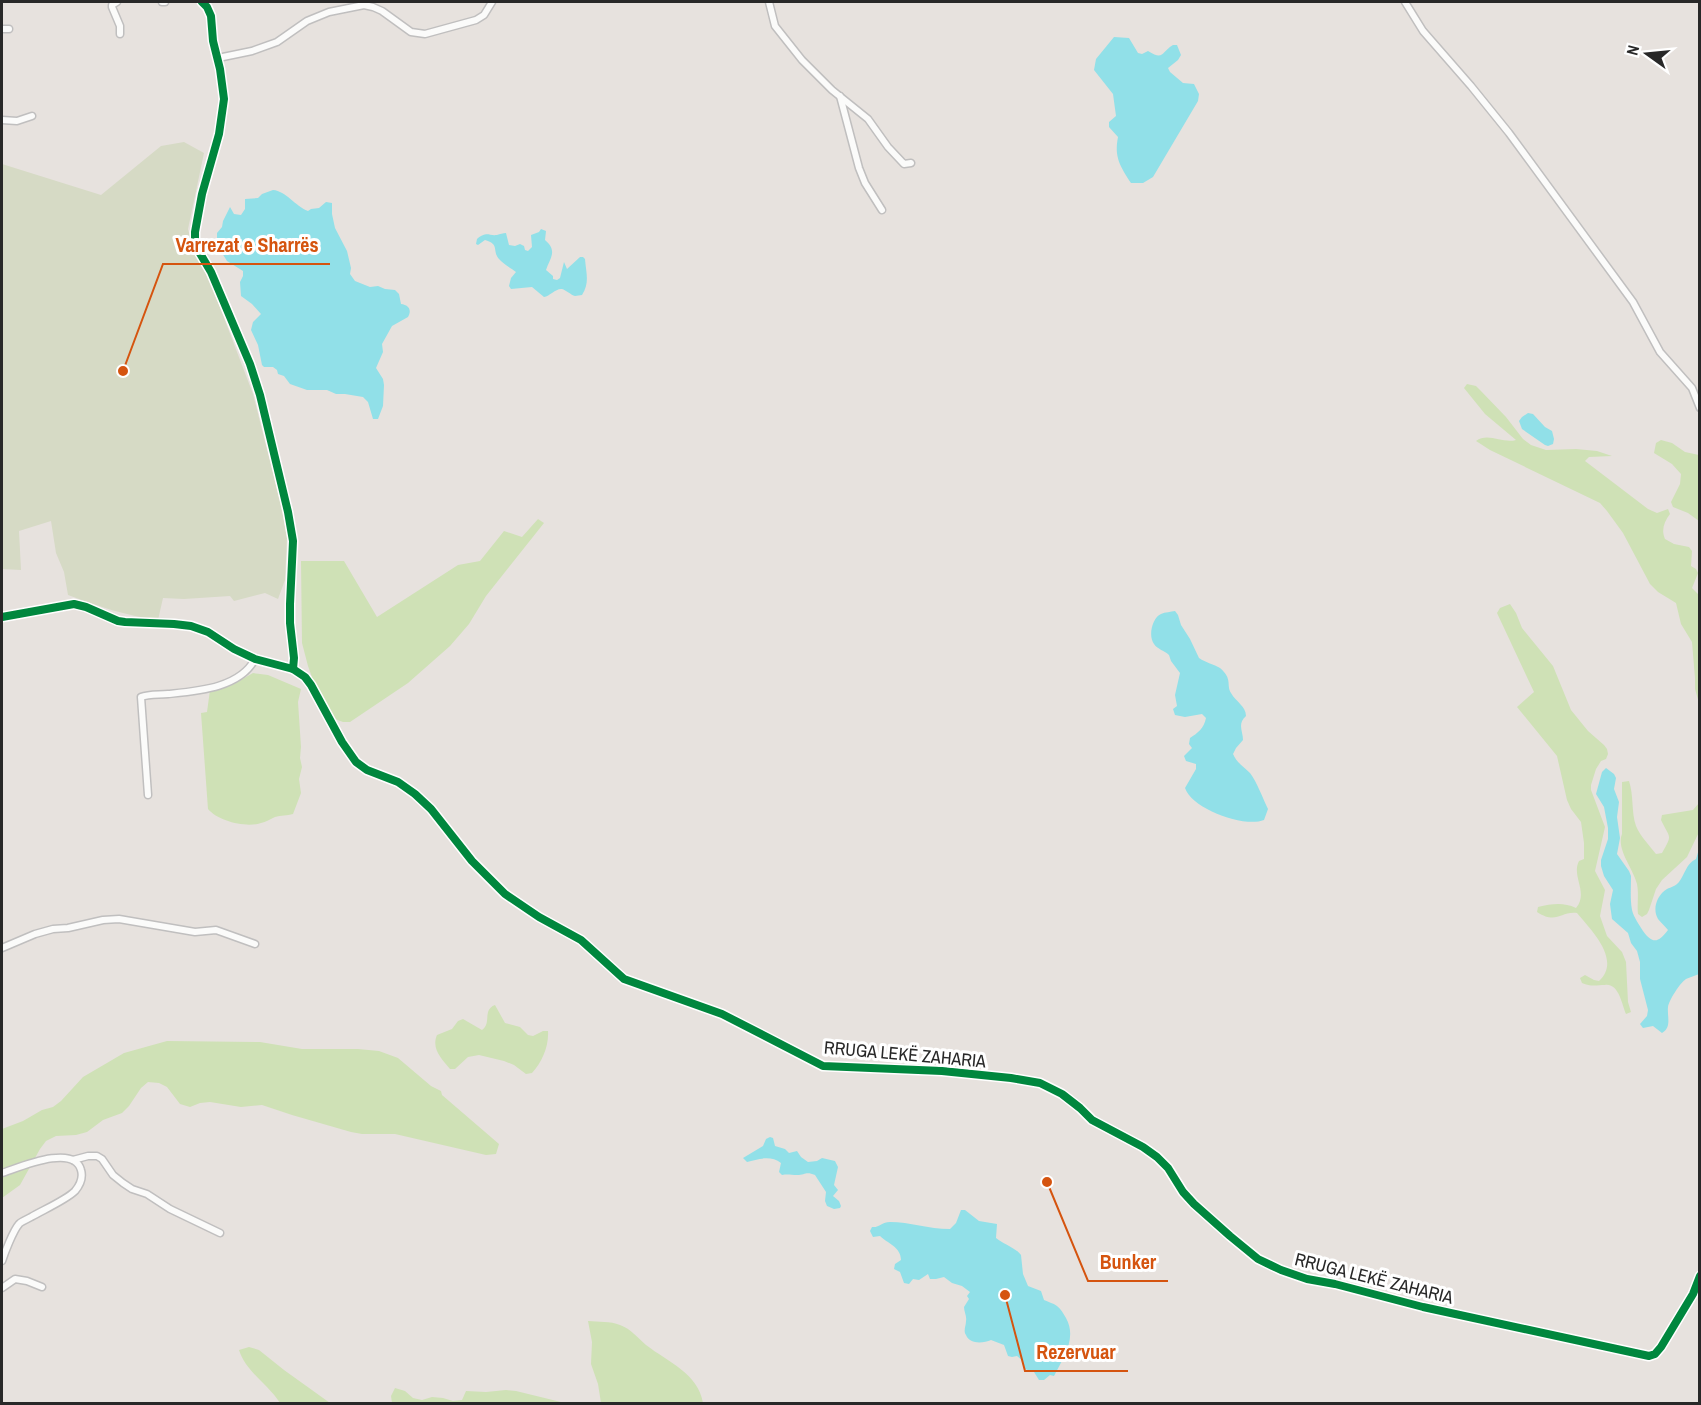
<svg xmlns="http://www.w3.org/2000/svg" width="1701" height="1405" font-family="'Archivo Narrow',sans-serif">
<rect width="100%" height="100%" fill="#e7e2de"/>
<g fill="#cfe1b6">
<path d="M1467 384 1476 386 1480 390 1506 417 1523 439 1531 445 1546 450 1576 449 1597 451 1612 456 1589 457 1585 461 1648 509 1657 513 1668 509 1670 514C1664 522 1661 530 1665 539L1674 544 1689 547 1692 551 1691 566 1696 569 1698 573 1692 588 1699 595V703L1695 689V678L1692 642 1681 624 1676 603 1658 592 1650 584 1623 533 1607 511 1600 503 1490 450 1476 441C1488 432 1503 444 1516 440L1485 414 1464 388Z"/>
<polygon points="1661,440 1672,443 1685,452 1699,455 1699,521 1688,513 1673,507 1671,502 1680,484 1681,474 1672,464 1654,453 1656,443"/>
<polygon points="538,519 544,523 486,596 469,624 450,646 408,683 350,722 343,722 335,719 314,683 308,666 302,643 301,561 344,561 377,617 458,565 480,561 504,531 522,537"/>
<path d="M1510 604 1516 613 1522 628 1553 666 1571 710 1588 731 1604 745 1607 749 1608 754 1606 759 1601 761 1596 769 1591 785V790L1605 827 1595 871 1605 890 1600 916 1607 936 1622 952 1626 962 1628 1002 1631 1012 1626 1014C1622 1005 1619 983 1605 985 1597 985 1591 987 1582 983L1580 978 1585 975 1594 980 1599 981C1622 960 1591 930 1577 913 1560 911 1557 925 1537 912L1538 907C1552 904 1563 902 1576 908 1589 893 1571 876 1579 861L1584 859V843L1581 822 1571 809 1567 800 1557 756 1517 707 1534 692 1497 613 1500 608Z"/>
<path d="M253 673 268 675 301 689 298 702 301 747 300 758 302 767 299 779 301 793 293 814C287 816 281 815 275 817 270 819 266 822 261 823 246 828 218 821 208 809L201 713 207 712 210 690 232 685Z"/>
<path d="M1629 781C1634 796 1631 812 1636 826 1640 836 1650 846 1656 854L1662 853C1673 834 1670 839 1661 820L1662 815 1693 810 1699 803V832L1687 857 1662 880 1656 889 1649 910 1647 914 1642 917 1638 914C1637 904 1639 894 1637 884 1633 868 1616 849 1622 834V782Z"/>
<path d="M495 1005 505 1023 520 1027 528 1035 533 1036 543 1031H548C549 1046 542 1062 532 1073L526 1074 514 1065 504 1061 479 1055 468 1057 455 1069H450C442 1059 431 1049 437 1035L452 1029 458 1021 463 1019 482 1030C492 1023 482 1010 495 1005Z"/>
<polygon points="167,1041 260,1042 302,1049 358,1049 379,1051 398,1058 431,1086 441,1091 442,1095 499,1144 496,1154 486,1155 395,1134 362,1134 351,1132 292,1115 262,1105 241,1107 210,1102 200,1103 190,1107 180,1104 167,1087 159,1083 148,1082 141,1088 129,1106 122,1113 103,1120 87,1132 76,1135 56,1136 46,1141 40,1149 20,1185 2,1198 2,1129 23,1121 42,1110 53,1107 61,1101 83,1077 124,1053"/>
<path d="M588 1321C599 1322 610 1321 620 1325 631 1329 638 1338 646 1345 668 1362 698 1373 703 1403H601L598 1384 591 1364 592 1342Z"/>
<path d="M249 1347 259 1350 284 1370 330 1403H280C268 1384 246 1372 239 1350Z"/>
<polygon points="395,1388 405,1391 413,1398 422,1400 432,1397 443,1398 453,1401 462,1400 466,1391 486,1392 506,1390 516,1391 565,1403 392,1403 391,1396"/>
</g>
<path fill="#d6dac5" d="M184 142 204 153 188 229 194 252 210 281 253 394 280 501 287 537 285 580 278 599 265 593 234 601 230 596 184 599 163 598 158 620C124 615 100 607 68 595L64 572 56 553 51 521 19 531 21 570 2 569V164L101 195 161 146Z"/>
<g fill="#91e0e8">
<path d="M1114 37 1129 38 1138 53 1142 54 1148 51C1164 61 1161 52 1173 45H1177L1181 55 1178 60 1168 68 1170 72 1183 83 1194 84 1199 94 1198 101 1153 177 1143 183H1131C1120 166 1114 157 1118 137L1109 127V122L1116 116 1113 94 1094 70 1096 59Z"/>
<path d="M273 190C286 191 295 206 308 211L311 209 319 208 326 202 332 203V214L335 228 347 251 351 268 350 274 355 281 370 287 378 286 385 289 395 290 399 294 401 304C409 305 412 310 408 317L392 326 382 344 383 352 376 368 383 379 384 385 383 406 378 419H373L368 402 363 397 345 394H336L327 390H307L290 384 284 376 278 374 277 370 273 367H264L262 365 258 345 251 330 253 322 261 314 252 304 241 296 240 282 243 276V271L227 261 217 245V233L222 227 223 221 230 207 234 214 241 215 245 209V199L258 198 262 194Z"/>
<path d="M541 229 546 231 545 240C558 251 550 258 546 270L553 276V279L557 280 560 278 564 262 567 269 580 257H583L585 259C586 272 590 283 582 295L575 296C571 295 566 290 562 289 556 288 550 296 544 297L532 287 511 289 509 286 511 278 516 272C511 268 503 264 499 259 492 251 500 244 485 240L478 245 476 244 477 239C487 231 488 236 497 235 500 234 503 233 506 233L509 245 515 246 520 244 524 246 525 250 528 251 532 247 531 235 539 232Z"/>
<polygon points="1528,413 1533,414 1545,427 1552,431 1554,439 1553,444 1548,446 1545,445 1522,429 1519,421 1522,417"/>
<path d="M1175 611 1178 615 1181 625 1190 639 1199 658C1206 663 1214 664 1220 668 1233 679 1226 685 1231 693 1236 702 1246 706 1246 716 1237 724 1243 731 1243 740L1236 748 1233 754C1237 763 1243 766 1250 773 1257 782 1263 799 1268 809L1264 820C1244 828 1192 809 1185 788L1196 769V764L1186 761 1184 756 1192 748 1189 744 1190 738C1198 733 1204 728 1206 718L1202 714 1185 717 1175 715 1173 709 1177 706 1175 695 1180 673 1171 661 1169 655C1165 651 1157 649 1154 644 1148 636 1152 618 1161 614 1165 612 1171 612 1175 611Z"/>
<path d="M1606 768 1614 774 1616 778 1614 789 1619 802 1617 817 1620 838 1617 854 1629 871 1631 876C1631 887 1630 899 1632 910 1634 918 1639 924 1643 931 1653 945 1659 942 1668 930 1665 926 1661 923 1658 919 1652 909 1657 895 1667 889 1671 887 1676 886 1679 882 1685 874 1686 864 1696 859L1699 849V974C1695 976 1690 977 1686 979 1680 983 1669 1000 1668 1007 1667 1017 1672 1027 1662 1033L1653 1026 1643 1028 1640 1024 1647 1016 1648 1010 1640 979V962L1637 951 1631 943 1628 933 1612 919 1610 904 1613 890 1604 876 1601 866V860L1608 839V828L1604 807 1596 794 1602 772Z"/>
<path d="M770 1137 773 1138 775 1146 785 1149 789 1153 797 1151 801 1157 808 1162 817 1161 822 1158 835 1161 838 1167 834 1185 838 1190 833 1196 839 1201 841 1206 840 1208 834 1209 827 1206 825 1201 826 1192 815 1175C806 1171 805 1175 797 1175 791 1175 788 1174 782 1175L779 1172 781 1163C771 1155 758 1159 747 1162L743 1158 763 1146 766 1139Z"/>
<path d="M961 1210H965L979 1221 997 1224 996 1238C1003 1244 1016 1248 1021 1255L1023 1274 1028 1286 1041 1291 1044 1300C1048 1302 1053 1303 1057 1306 1061 1309 1063 1313 1066 1318 1077 1338 1064 1357 1054 1376L1050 1375 1044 1380H1039L1034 1372 1025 1369 1023 1361 1017 1356 1012 1357 1008 1356 1004 1345 991 1340C984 1343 970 1345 966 1335 963 1331 966 1326 966 1321 967 1316 964 1312 964 1307L969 1299 967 1296 970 1292 962 1286 952 1283 944 1277 936 1279H930L928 1274 919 1280 913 1279 909 1284 904 1283 900 1272 894 1269 895 1264 901 1260C901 1247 887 1243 880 1236L873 1237 870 1231 872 1227C879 1228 882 1222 890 1222 910 1222 928 1229 950 1229L956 1223Z"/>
</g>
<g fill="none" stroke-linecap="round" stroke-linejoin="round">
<g stroke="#c0bfbf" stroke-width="9">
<g id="street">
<polyline points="117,2 112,5 112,7 120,26 120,34"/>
<polyline points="162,2 165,2"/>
<polyline points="202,2 207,7 211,16 213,41 220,69 224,99 219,134 202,194 195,232 195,241 198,250 211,272 250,364 260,395 288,512 293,541 290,604 290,623 294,658 293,669"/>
<polyline points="769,2 775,26 802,60 832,90 868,119 888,147 904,164 911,163"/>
<polyline points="1405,2 1423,31 1471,86 1509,133 1633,302 1660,352 1692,388 1700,408"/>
<polyline points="2,29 9,29"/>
<polyline points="218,58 252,51 277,42 307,21 329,12 364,5 373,7 382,11 411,32 425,34 476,20 484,15 492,2"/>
<polyline points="840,96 859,168 865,183 882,210"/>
<polyline points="2,120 17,121 32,116"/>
<polyline points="2,617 74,604 86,607 118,621 125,622 174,624 191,626 208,632 234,649 255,659 293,669 305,677 311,685 342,742 356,762 367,770 398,782 415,794 431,809 472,861 505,894 539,917 581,940 624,979 722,1014 823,1066 942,1071 1011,1078 1040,1083 1062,1094 1080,1108 1092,1120 1143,1147 1157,1157 1168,1168 1183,1192 1194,1204 1230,1236 1258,1259 1281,1270 1307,1279 1335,1284 1423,1307 1649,1356 1655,1354 1661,1347 1693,1294 1700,1276"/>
<path d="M148 795 141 697C149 694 159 695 168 694 198 691 240 688 255 659"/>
<polyline points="2,948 35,934 53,929 68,928 103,920 119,919 195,932 216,930 255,944"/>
<polyline points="73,1160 88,1156 97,1156 102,1159 113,1175 123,1183 132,1189 147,1194 170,1209 220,1233"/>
<path d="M2 1173C18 1168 74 1143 81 1170 83 1177 80 1185 75 1191 66 1200 43 1210 31 1217 28 1219 22 1221 19 1224 13 1231 5 1252 2 1261"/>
<polyline points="2,1288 15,1279 27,1281 42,1287"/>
</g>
</g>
<use href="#street" stroke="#fbfbfa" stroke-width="6"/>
<g stroke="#fff" stroke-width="11">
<g id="cycleway">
<polyline points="202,2 207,7 211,16 213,41 220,69 224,99 219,134 202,194 195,232 195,241 198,250 211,272 250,364 260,395 288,512 293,541 290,604 290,623 294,658 293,669"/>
<polyline points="2,617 74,604 86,607 118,621 125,622 174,624 191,626 208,632 234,649 255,659 293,669 305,677 311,685 342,742 356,762 367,770 398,782 415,794 431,809 472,861 505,894 539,917 581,940 624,979 722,1014 823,1066 942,1071 1011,1078 1040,1083 1062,1094 1080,1108 1092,1120 1143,1147 1157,1157 1168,1168 1183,1192 1194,1204 1230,1236 1258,1259 1281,1270 1307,1279 1335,1284 1423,1307 1649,1356 1655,1354 1661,1347 1693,1294 1700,1276"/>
</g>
</g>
<use href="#cycleway" stroke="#00873e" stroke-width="8"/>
</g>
<g text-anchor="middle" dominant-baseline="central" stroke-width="6" stroke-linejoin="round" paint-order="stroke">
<g font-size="18" fill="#282828" stroke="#fff">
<text transform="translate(905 1054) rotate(5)">RRUGA LEKË ZAHARIA</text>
<text transform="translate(1374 1278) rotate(14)">RRUGA LEKË ZAHARIA</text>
</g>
</g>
<path fill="none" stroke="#d5540f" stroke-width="2" d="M123 371L163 264H330M1047 1182L1088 1281H1168M1005 1295L1025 1371H1128"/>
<g fill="#d5540f" stroke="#fff" stroke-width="2">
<circle cx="123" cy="371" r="6"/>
<circle cx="1047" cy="1182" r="6"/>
<circle cx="1005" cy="1295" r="6"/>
</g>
<g font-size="20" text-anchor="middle" font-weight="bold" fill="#d5540f" stroke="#fff" stroke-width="6" stroke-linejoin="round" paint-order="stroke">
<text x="247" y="252">Varrezat e Sharrës</text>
<text x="1128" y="1269">Bunker</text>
<text x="1076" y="1359">Rezervuar</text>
</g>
<rect width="1701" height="1405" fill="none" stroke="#282828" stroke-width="6"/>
<g transform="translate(1647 54) rotate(285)" stroke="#ffffff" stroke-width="4.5" paint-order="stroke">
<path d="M0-4.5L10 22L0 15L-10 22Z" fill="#282828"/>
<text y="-9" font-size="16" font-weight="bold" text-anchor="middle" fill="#282828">N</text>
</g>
</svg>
